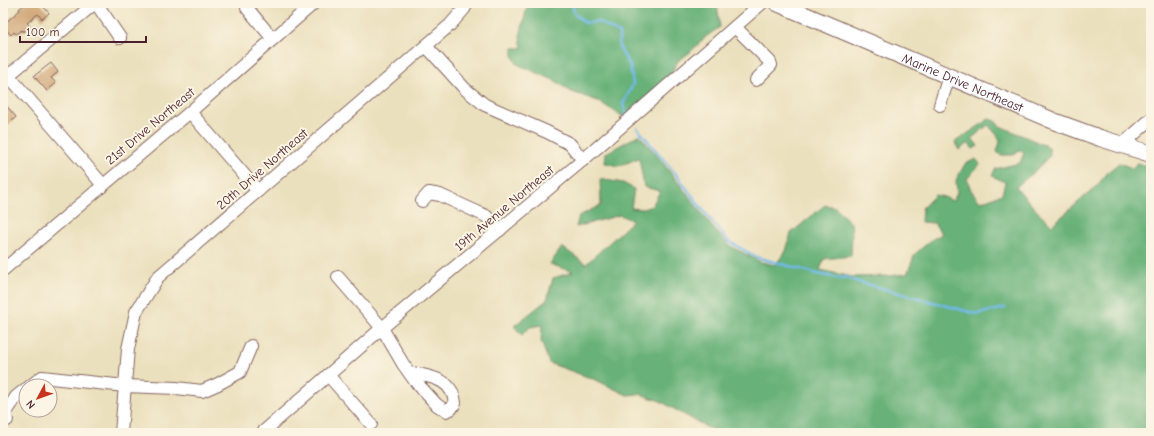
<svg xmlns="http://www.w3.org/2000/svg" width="1154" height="436" font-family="'Comic Neue',sans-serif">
<rect width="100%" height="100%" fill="#fcf5e5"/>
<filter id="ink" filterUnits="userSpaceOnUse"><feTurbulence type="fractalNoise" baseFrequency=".025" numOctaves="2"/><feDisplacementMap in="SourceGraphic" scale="8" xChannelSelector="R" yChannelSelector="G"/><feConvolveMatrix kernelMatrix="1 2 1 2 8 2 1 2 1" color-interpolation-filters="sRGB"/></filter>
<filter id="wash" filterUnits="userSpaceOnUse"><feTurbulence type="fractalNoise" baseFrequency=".012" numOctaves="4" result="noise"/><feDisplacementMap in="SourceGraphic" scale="16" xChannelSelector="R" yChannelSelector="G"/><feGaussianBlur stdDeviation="0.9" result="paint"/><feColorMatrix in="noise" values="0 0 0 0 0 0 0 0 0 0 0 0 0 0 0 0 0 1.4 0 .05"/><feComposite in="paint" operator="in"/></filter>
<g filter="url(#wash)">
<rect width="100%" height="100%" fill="#ebe0bd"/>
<g fill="#67b178" stroke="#586852">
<polygon points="528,3 717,3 720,27 707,36 689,53 678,61 665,85 625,118 598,101 569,91 556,81 517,64 513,56 513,48 522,48 520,36"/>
<polygon points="989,119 995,121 1000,126 1049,147 1050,155 1033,173 1016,187 1036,210 1052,225 1096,187 1109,171 1119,163 1132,168 1137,163 1151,167 1151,433 717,433 660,401 640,394 627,395 596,380 549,363 541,341 542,325 530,327 522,335 514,326 547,300 553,278 573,272 550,264 562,247 586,264 633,221 620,215 576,227 579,216 601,205 600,179 623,183 634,189 631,208 643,209 652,206 660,191 644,187 639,158 619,166 605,163 606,153 639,135 657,155 714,229 730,246 761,262 775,265 786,251 791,233 825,205 835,207 851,223 852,235 851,256 824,259 820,270 852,277 887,276 907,274 915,254 931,240 942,234 934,223 921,222 922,208 935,195 944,197 953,201 957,193 956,180 965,164 976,159 980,164 967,179 971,190 980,202 1002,194 1005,182 992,176 995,169 1020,163 1024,153 1019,150 1013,155 1001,155 997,152 1000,142 997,135 988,125 972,138 978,146 973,149 968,143 959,150 955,142"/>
</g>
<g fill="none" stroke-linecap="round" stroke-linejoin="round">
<g stroke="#73baeb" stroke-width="2.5">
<polyline points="572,3 574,13 585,23 599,22 619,33 619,47 630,66 633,84 623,104 627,116"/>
<polyline points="637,128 676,174 698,204 728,241 756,257 818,274 840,278 847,277 855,281 977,314 1005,308"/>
</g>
</g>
<g id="blocks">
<g fill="#cda270">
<polygon points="26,3 40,3 49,13 42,19 38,14 27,23 30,26 23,32 22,30 16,34 14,32 11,35 3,26 3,25 20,10 19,9"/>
<polygon points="51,63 58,72 51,78 56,83 47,91 34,76"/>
<polygon points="3,102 16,117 8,125 3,119"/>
</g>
</g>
</g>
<g filter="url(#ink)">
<use href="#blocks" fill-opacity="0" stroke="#82635e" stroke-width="1"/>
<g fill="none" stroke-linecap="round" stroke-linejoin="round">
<g stroke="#82635e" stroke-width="14">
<g id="minor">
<polyline points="96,3 120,38"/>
<polyline points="247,8 273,39"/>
<polyline points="735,27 770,62 771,65 756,80"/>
<polyline points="426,46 465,89 485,105 547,132 570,144 583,160"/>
<polyline points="8,75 103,185"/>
<polyline points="3,80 95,3"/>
<polyline points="940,105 949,76"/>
<polyline points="190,112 258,191"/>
<polyline points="1122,145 1151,119"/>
<polyline points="422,201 429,193 440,195 486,216 500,230"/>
<polyline points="3,270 190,112 314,3"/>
<path d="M338 277 382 328 403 364 415 381 437 405 446 411 451 409 455 403C452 377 429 377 409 372"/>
<polyline points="328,375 371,424"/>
<polyline points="30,386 42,377 125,386 176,388 202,391 218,384 240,372 251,346"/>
<polyline points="7,420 5,414 16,397 26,389"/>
<polyline points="121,433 128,349 136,312 158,277 450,25 464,9 467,3"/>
<polyline points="262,433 382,328 583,160 762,3"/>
</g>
</g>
<g stroke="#82635e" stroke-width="18">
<g id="major">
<path id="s1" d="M777 3 1056 122 1100 138 1151 154"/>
</g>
</g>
<use href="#minor" stroke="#fff" stroke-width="12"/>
<use href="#major" stroke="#fff" stroke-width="16"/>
</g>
</g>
<g text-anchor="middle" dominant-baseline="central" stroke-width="4" stroke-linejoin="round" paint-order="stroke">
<g font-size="13" fill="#4a1f2b" stroke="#fcf5e5">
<text stroke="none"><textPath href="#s1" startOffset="202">Marine Drive Northeast</textPath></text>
<text transform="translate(150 126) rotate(-40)">21st Drive Northeast</text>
<text transform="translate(262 169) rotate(-41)">20th Drive Northeast</text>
<text transform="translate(504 208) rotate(-40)">19th Avenue Northeast</text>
</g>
</g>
<rect width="1154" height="436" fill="none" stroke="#fcf5e5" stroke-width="16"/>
<g transform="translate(38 398) rotate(229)"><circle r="19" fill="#fcf5e5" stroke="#b59f9b"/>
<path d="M0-3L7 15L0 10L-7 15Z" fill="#c8321e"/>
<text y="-6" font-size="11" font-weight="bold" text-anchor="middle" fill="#4a1f2b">N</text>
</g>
<path d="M20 36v6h126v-6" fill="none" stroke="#4a1f2b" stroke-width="2"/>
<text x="26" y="36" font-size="12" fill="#4a1f2b" stroke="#fcf5e5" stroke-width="3" paint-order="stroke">100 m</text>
</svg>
